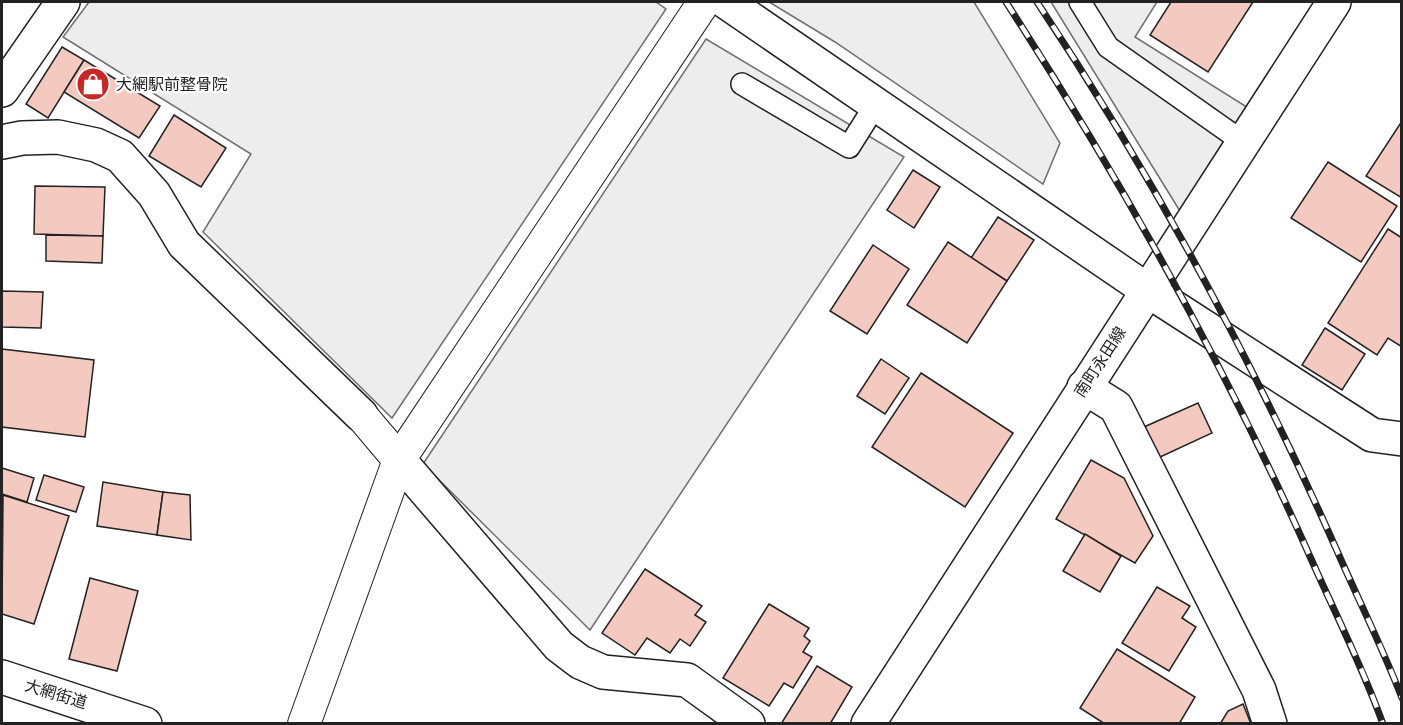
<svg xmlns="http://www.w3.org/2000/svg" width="1403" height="725" font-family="'Roboto Serif','Noto Sans JP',serif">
<rect width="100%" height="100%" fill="#fff"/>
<g fill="#ededed" stroke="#6f6f6f" stroke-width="1.5">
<polygon points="89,2 656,2 666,9 392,418 203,232 251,154 63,37"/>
<polygon points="769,2 974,2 1060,143 1043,184 835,42"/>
<polygon points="1051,2 1157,2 1135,37 1250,109 1183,216"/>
<polygon points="706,39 904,157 590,630 423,464"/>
</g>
<g fill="#f3c9c0" stroke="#222" stroke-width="1.5">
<polygon points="1171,2 1253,2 1208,72 1150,35"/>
<polygon points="62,47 84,60 48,118 26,104"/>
<polygon points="84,60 160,106 139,138 64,92"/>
<polygon points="174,115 226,148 201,187 149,156"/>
<polygon points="1402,121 1402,198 1366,176"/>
<polygon points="1328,162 1397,206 1361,262 1291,218"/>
<polygon points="913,170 940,187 914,228 887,210"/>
<polygon points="35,186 105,187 103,236 34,234"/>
<polygon points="998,217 1034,240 1007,281 971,258"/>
<polygon points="1388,229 1402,238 1402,347 1388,338 1377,355 1328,323"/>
<polygon points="46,235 103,236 102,263 46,261"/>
<polygon points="948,242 1007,281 967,343 907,305"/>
<polygon points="873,245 909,269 867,334 830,311"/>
<polygon points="2,291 43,292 41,328 2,327"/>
<polygon points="1325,328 1365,354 1342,390 1302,365"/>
<polygon points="2,349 94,360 85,437 2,427"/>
<polygon points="881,359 909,378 885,414 857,396"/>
<polygon points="921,373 1013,433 965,507 872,447"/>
<polygon points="1198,403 1212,433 1158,458 1144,427"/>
<polygon points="1091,460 1124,478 1153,536 1135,563 1056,519"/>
<polygon points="2,468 34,478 27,502 2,494"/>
<polygon points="44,475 84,487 76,512 36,500"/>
<polygon points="103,482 163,492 157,535 97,526"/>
<polygon points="163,492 190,495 191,540 157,535"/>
<polygon points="3,495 69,516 34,624 2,614"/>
<polygon points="1085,534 1121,556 1100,592 1063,571"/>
<polygon points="645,569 702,606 695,615 706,622 690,646 680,639 670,653 647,638 635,655 602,633"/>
<polygon points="90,578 138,591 117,671 69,659"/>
<polygon points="1157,587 1190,606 1182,618 1196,627 1169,671 1122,643"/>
<polygon points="769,604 809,628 804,636 810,641 803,652 812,657 793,688 784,683 769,706 723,678"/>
<polygon points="1117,649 1195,697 1179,724 1105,724 1080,708"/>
<polygon points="817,666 852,687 830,724 781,724"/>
<polygon points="1243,704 1251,724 1220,724 1228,711"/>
</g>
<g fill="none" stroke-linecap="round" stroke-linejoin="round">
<g stroke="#222" stroke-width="24">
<g id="service">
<polyline points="1080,2 1108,47 1243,142"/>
<polyline points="742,84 849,147 876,104"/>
</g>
</g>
<g stroke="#222" stroke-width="34">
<g id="pedestrian">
<polyline points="361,415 399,460"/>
<polyline points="304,724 399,460 704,2"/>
</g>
</g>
<g stroke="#222" stroke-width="36">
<g id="minor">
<polyline points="726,2 1147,290 1372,435 1402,439"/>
<polyline points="2,142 22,138 58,137 96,145 120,156 154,194 184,244 361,415"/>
<polyline points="1084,387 1116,407 1259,690 1270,724"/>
<polyline points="399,460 559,646 580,662 603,672 687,680 748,724"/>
</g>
</g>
<g stroke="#222" stroke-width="36">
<polyline id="tertiary" points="868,724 1334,2"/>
</g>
<g stroke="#222" stroke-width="36">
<g id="primary">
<polyline points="2,90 63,2"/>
<polyline points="2,677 145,724"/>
</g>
</g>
<use href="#service" stroke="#fff" stroke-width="21"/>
<use href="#pedestrian" stroke="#fff" stroke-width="32"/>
<use href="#minor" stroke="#fff" stroke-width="33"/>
<use href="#tertiary" stroke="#fff" stroke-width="33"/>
<use href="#primary" stroke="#fff" stroke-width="33"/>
<g stroke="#222" stroke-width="7">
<g id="rail">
<path d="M1006 2C1121 180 1226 367 1312 561 1336 615 1363 668 1383 724"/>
<path d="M1037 2C1153 176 1253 361 1338 553 1359 601 1383 649 1402 698"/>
</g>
</g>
<use href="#rail" stroke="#fff" stroke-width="4.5" stroke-dasharray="14" stroke-linecap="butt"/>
</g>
<defs>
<g id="shop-disc" transform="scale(1.725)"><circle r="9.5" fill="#c62828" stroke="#fff"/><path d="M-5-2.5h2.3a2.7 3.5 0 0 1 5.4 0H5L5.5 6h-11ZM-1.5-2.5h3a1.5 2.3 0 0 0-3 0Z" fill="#fff"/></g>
</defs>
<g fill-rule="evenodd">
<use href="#shop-disc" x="93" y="84"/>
</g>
<g text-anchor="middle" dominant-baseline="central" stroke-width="4.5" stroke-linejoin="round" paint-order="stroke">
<g font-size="16" fill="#222" stroke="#fff" text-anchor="start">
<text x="116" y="84">大網駅前整骨院</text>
</g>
<g font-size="16" fill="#222" stroke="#fff">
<text transform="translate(1100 362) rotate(-57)">南町永田線</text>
<text transform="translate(56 694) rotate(17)">大網街道</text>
</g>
</g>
<rect width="1403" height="725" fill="none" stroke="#222222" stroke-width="6"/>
</svg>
